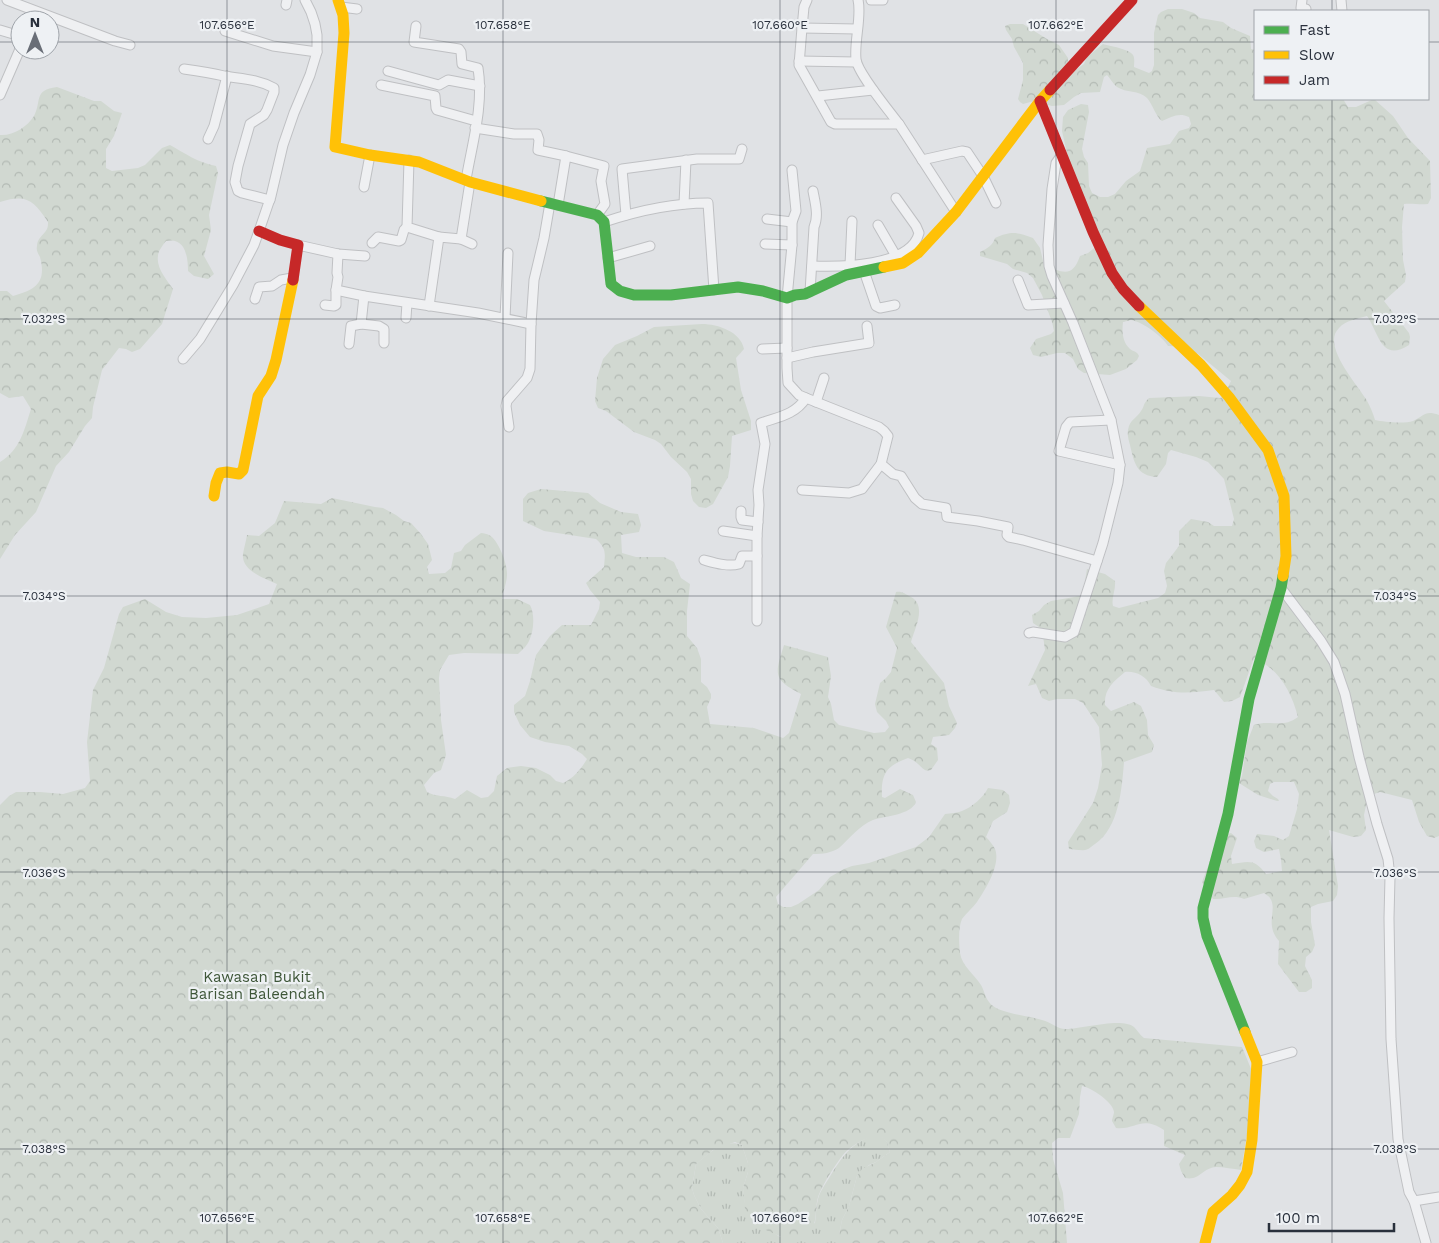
<svg xmlns="http://www.w3.org/2000/svg" width="1439" height="1243" font-family="'Work Sans',sans-serif">
<defs>
<pattern id="grass-tufts" width="24" height="20" patternUnits="userSpaceOnUse" patternTransform="scale(1.25)"><rect width="24" height="20" fill="#d1d8d1"/><path d="M3 7l-1-3M5 7V3M7 7l1-3M15 17l-1-3M17 17v-4M19 17l1-3" fill="none" stroke="#b3bab4"/></pattern>
<pattern id="forest-crowns" width="20" height="18" patternUnits="userSpaceOnUse" patternTransform="scale(1.25)"><rect width="20" height="18" fill="#d1d8d1"/><path d="M2 6a3 3 0 1 1 6 0M12 15a3 3 0 1 1 6 0" fill="none" stroke="#b3bab4"/></pattern>
</defs>
<rect width="100%" height="100%" fill="#e0e2e5"/>
<path fill="url(#grass-tufts)" d="M874 1135C887 1137 887 1141 890 1152L876 1162 869 1165 857 1176 849 1206 842 1220 839 1235V1243H723L718 1228 701 1209 694 1195 692 1188 696 1164C708 1154 724 1138 742 1145L748 1163V1172L743 1188 747 1219C757 1226 770 1230 780 1237L815 1223C816 1215 816 1207 818 1199 820 1191 825 1185 829 1178 842 1157 850 1144 874 1135Z"/>
<g fill="url(#forest-crowns)">
<path d="M1168 9H1182L1194 13 1200 18 1223 22 1231 28 1250 36 1251 49 1255 50V99H1343L1348 107H1356L1374 99 1393 116 1408 138 1430 161 1431 198 1428 204C1419 205 1412 203 1404 204L1402 227 1403 260 1406 275 1405 282 1384 301 1409 333 1410 337 1409 345C1381 363 1379 333 1367 316 1357 319 1346 320 1339 328 1321 345 1357 384 1366 399 1370 406 1373 413 1375 420 1384 422 1404 424 1413 421 1425 416 1424 410 1439 415V836L1434 838 1427 836 1419 822 1412 800 1380 792 1368 796 1364 815 1366 830 1361 836 1353 837 1329 830 1338 886 1337 895 1333 901 1318 904 1311 907V922L1315 945 1312 952 1306 957 1305 966 1312 980V988L1306 992H1299L1278 964 1279 941C1264 924 1278 910 1270 898 1270 897 1264 893 1264 893L1244 899C1233 894 1224 900 1213 899L1202 882 1219 837 1231 833 1237 838 1231 856 1232 864C1249 861 1255 859 1266 874L1282 871 1281 860 1279 849 1264 852 1256 848 1254 841 1257 834 1274 836 1283 840 1289 836 1297 809 1299 794 1294 782H1274L1270 784 1268 791 1273 796 1278 799 1279 801H1277L1258 795 1239 783 1242 776 1247 742 1254 725C1270 719 1282 729 1298 717 1291 691 1279 669 1254 658L1240 697 1232 701 1224 702 1214 690C1190 693 1175 695 1151 686 1146 676 1136 671 1125 672 1113 682 1104 689 1105 705L1111 711 1134 702 1141 706 1147 720 1148 735 1154 745 1152 752 1124 762C1122 788 1119 828 1095 844 1092 846 1088 850 1085 850 1080 851 1074 849 1069 849L1068 842 1093 803 1098 788 1102 765 1099 727 1083 703 1075 699H1057L1049 701 1042 698 1036 684 1028 686 1045 650 1042 629 1033 623 1032 615 1039 611 1044 605 1051 601 1080 596 1083 593 1087 569 1105 574 1115 581C1116 590 1111 598 1113 606L1119 608 1158 598 1165 593 1167 586 1164 571 1166 563 1179 546V531L1191 519 1208 522 1214 526H1232L1234 519 1224 479 1208 462 1196 457 1171 450 1168 453 1166 464 1157 477C1137 476 1134 463 1130 445 1129 441 1127 435 1128 430 1130 419 1136 419 1141 411 1145 406 1142 405 1149 398L1199 396 1220 398 1223 397 1231 381 1197 353 1187 347 1168 346C1162 336 1143 322 1131 320 1131 320 1124 322 1123 322 1122 331 1122 342 1130 349 1134 352 1137 351 1139 356L1137 360 1126 369 1110 375 1084 373 1078 369 1073 359 1065 353H1057L1041 357 1033 355 1030 348 1036 339 1051 334 1054 331 1052 322 1042 295 1033 278 1027 273 1013 269 1007 264 980 256V252C987 249 993 245 995 238 1011 231 1017 232 1033 238L1040 248 1044 265C1062 272 1072 279 1080 256L1088 253 1102 242 1073 180 1062 131 1063 117 1068 110 1081 104 1088 105 1089 112 1082 149 1084 157 1088 163 1089 186 1092 193 1100 197H1108L1115 194 1126 181 1140 171 1147 148 1170 144 1179 131 1189 128 1191 124 1189 117C1179 112 1171 117 1162 121 1156 117 1153 105 1147 98 1139 90 1126 93 1117 87 1113 84 1110 78 1107 75L1104 77 1100 92 1081 93 1074 97 1064 105 1052 106 1034 101 1023 104 1020 102 1018 99 1023 80V63L1014 47 1012 39 1006 30 1005 26 1010 24H1023L1047 39 1059 45 1068 58V62L1077 69 1084 64 1087 57 1103 44C1109 46 1130 49 1133 55 1135 58 1134 64 1134 67L1149 73 1152 71 1154 65V33L1158 15 1161 12Z"/>
<path d="M57 87 94 101H101L114 111 122 113 114 136 106 149V168L112 171 138 168 145 165 162 148 170 145C184 153 199 163 216 166L218 173 209 215 211 230 204 256 214 274 208 279 194 276 188 271C188 256 185 237 166 241 163 245 158 251 158 256 156 268 167 280 173 289L162 324 140 349 132 352 126 349 119 348 102 370 93 407 92 418 85 426 69 452 56 466 36 512 15 535 0 559V462C20 450 24 431 31 409L23 396 9 398 0 393V291H7L13 296C35 290 47 283 40 257 38 253 36 251 37 246 37 238 43 236 47 229 48 227 48 224 48 222 33 200 27 194 0 202V135C13 136 27 127 34 116 42 101 33 90 57 87Z"/>
<path d="M702 324C718 324 741 332 744 349L736 358 741 390 751 421V430L732 436 730 466 728 477 713 504 706 508 699 507 693 501 691 494V479L687 472 671 457 661 444 655 440 634 432 606 411 598 408 595 401 597 378 603 359 615 345 637 336 654 327Z"/>
<path d="M541 489 588 493 600 503 621 512 638 514 641 525 639 532 621 535 622 553 636 557H664L674 562 681 578 690 584 687 611V636L697 648 701 659V682L707 687 711 694V698L707 707 710 724 754 728 783 738 789 733 801 694C772 679 775 674 784 645L828 657 831 676 828 697 831 704 834 720 839 725 874 733 885 732 889 727 886 721 877 712 875 704 880 683 886 678 891 672 897 648 886 627 896 592C902 591 905 594 911 597 927 606 915 628 911 642L944 683 949 706 957 723 955 728 949 735 933 737 931 744 937 748 938 760 931 770C924 772 923 768 918 764 915 761 911 759 908 758 886 766 881 774 882 797L885 798 900 789 913 795 916 802C911 815 885 816 873 820 860 825 849 839 839 848 831 853 823 854 813 854L776 897 778 904 783 907H791L798 904 819 890 830 877 844 869 852 866 869 863 916 847 929 837 945 814C951 813 957 813 962 811 972 807 983 798 988 788L1003 790 1009 795 1010 803 1007 812 993 821 986 837C989 840 993 845 995 849 1001 864 986 889 977 902 973 908 966 913 962 919 958 928 959 944 960 953 962 966 974 974 981 985 984 990 985 997 989 1002 997 1014 1028 1015 1042 1020 1051 1022 1057 1029 1066 1029 1082 1029 1122 1017 1134 1027 1137 1030 1140 1035 1144 1038L1242 1047 1254 1076 1249 1123 1241 1170C1233 1169 1224 1167 1216 1167 1202 1168 1200 1181 1185 1178L1181 1171 1179 1164 1185 1155 1164 1146V1130C1141 1115 1137 1130 1116 1128L1112 1121C1112 1119 1114 1114 1114 1112 1113 1102 1092 1088 1082 1086L1080 1097 1079 1114 1070 1138H1058L1052 1143 1053 1159 1063 1193 1067 1243H839V1235L842 1220 849 1206 857 1176 862 1169 876 1162 890 1152C889 1149 888 1143 886 1141 877 1128 850 1146 843 1155 835 1165 825 1181 820 1192 814 1204 818 1218 812 1230L788 1240 759 1227 746 1219 743 1188 748 1172V1163L742 1145 735 1142 713 1150 696 1164 692 1188 694 1195 701 1209 718 1228 723 1243H0V805L9 796 16 792H40L63 794 85 788 90 781 87 742 93 690 104 668 119 614 123 607 145 599 166 612 182 617 206 618 237 615 269 604 277 584C265 578 241 571 243 554 244 548 246 541 247 535L259 536 275 523 284 501 321 504 332 498 375 507 383 508 396 515 404 521 411 523 421 534 428 544 432 560 427 567 429 574 445 573 451 568 454 553 461 551 465 545 481 533C484 533 487 534 489 535 498 539 508 565 507 575 507 582 503 591 502 599H517L530 605C535 614 534 631 529 641 527 646 522 650 518 654L464 653 449 655 440 670 439 678 441 720 446 755 441 770 434 773 424 785 427 792C436 797 445 795 455 799L467 790 481 798 488 797 494 791 497 776 507 768 521 766 536 768 550 775 556 781 563 783C574 778 581 769 587 759L582 754 569 746 545 742 530 737 520 725 514 712V705L525 696 530 681 536 655 550 636 562 625H591L599 609 600 602 590 590 586 583 604 567C605 554 607 549 596 539L544 531 523 521V499L528 493Z"/>
</g>
<g fill="none" stroke-linecap="round" stroke-linejoin="round">
<g stroke="#bfc0c3" stroke-width="11">
<g id="street">
<polyline points="7,0 115,41 130,45"/>
<polyline points="807,0 804,7 802,28 799,65 831,122 835,124 899,124 956,212"/>
<path d="M858 0C862 16 854 41 856 59 857 72 889 111 899 124"/>
<polyline points="871,0 883,0"/>
<polyline points="1302,0 1301,8 1306,9 1305,11"/>
<polyline points="1341,0 1342,11"/>
<polyline points="286,5 287,0"/>
<polyline points="341,7 357,9"/>
<path d="M416 26 414 42 459 49 461 52 462 64 478 68C484 105 472 144 466 180"/>
<polyline points="802,28 857,29"/>
<polyline points="0,30 20,36"/>
<polyline points="225,31 273,46 317,52"/>
<polyline points="799,61 856,62"/>
<path d="M184 69C198 71 211 73 224 76 242 79 257 79 274 88V92L267 110 264 115 250 124 238 166 235 182 238 191 242 193 270 200"/>
<polyline points="388,71 439,85 448,80 480,86"/>
<polyline points="381,85 435,96 436,108 437,110 476,121"/>
<polyline points="0,95 20,49"/>
<polyline points="818,96 873,90"/>
<polyline points="475,128 514,134 537,134 539,140 538,150 566,156"/>
<polyline points="208,139 214,126 227,76"/>
<polyline points="409,160 407,227 439,237"/>
<polyline points="922,160 962,151 967,152 983,176 996,203"/>
<polyline points="792,170 796,211 792,222 792,245 787,298 787,368 788,383 799,395 806,398 879,427 884,431 888,436 881,464 862,489 849,493 802,490"/>
<polyline points="364,187 370,155"/>
<polyline points="684,204 686,160"/>
<polyline points="558,205 566,156 604,166 601,181 605,204 597,215"/>
<polyline points="626,215 622,169 697,159 739,159 742,149"/>
<polyline points="767,219 792,222"/>
<path d="M604 222C637 211 672 203 708 203L714 290"/>
<polyline points="878,225 896,256"/>
<polyline points="461,239 470,182"/>
<polyline points="372,243 378,237 399,241 401,240 404,230 407,227"/>
<polyline points="765,244 792,245"/>
<polyline points="298,245 338,254 365,256"/>
<polyline points="608,258 650,246"/>
<polyline points="850,265 852,221"/>
<path d="M812 266C839 267 911 267 919 233L916 226 896 198"/>
<polyline points="864,271 876,306 880,308 895,305"/>
<polyline points="1018,280 1028,305 1064,303"/>
<polyline points="336,290 364,296"/>
<path d="M810 292 814 227C819 216 815 202 813 191"/>
<polyline points="255,299 259,287 272,286 281,280 292,278"/>
<polyline points="325,305 334,306 336,305 336,290 338,277 337,273 338,254"/>
<polyline points="429,306 439,237 461,239 472,244"/>
<polyline points="406,318 407,303"/>
<polyline points="505,318 508,253"/>
<polyline points="384,343 384,329 379,326 361,324 364,296 478,313 531,324"/>
<polyline points="349,344 351,326 361,324"/>
<polyline points="762,349 787,348"/>
<polyline points="787,358 813,352 869,343 867,326"/>
<polyline points="183,359 200,339 233,285 254,245 259,231 271,196 283,145 294,113 310,75 317,52 317,35 315,24 311,12 305,0"/>
<polyline points="816,402 824,378"/>
<polyline points="1111,420 1070,422 1066,427 1059,451 1120,465"/>
<polyline points="509,427 506,406 507,401 527,378 530,369 531,324 534,280 544,238 550,203"/>
<polyline points="881,464 893,474 901,476 915,498 922,504 946,508 947,517 978,521 1008,527 1007,535 1009,537 1023,540 1097,561"/>
<polyline points="741,511 741,517 742,520 758,522"/>
<polyline points="723,531 757,536"/>
<path d="M704 560C715 563 728 567 739 564L742 556H757"/>
<polyline points="1281,588 1321,641 1334,662 1345,694 1359,757 1377,824 1388,859 1390,877 1389,918 1391,1039 1398,1139 1409,1192 1414,1201 1439,1197"/>
<path d="M757 621V536L759 505 758 490 765 444 761 423C778 417 795 415 806 398"/>
<polyline points="1029,633 1033,632 1065,637 1074,632 1103,543 1118,483 1120,465 1111,420 1073,323 1052,276 1049,266 1048,245 1052,189 1056,163 1061,156"/>
<polyline points="1257,1062 1292,1052"/>
<polyline points="1414,1201 1426,1243"/>
</g>
</g>
<use href="#street" stroke="#eff0f2" stroke-width="9"/>
<g stroke="#4caf50" stroke-width="11">
<polyline points="541,201 597,215 604,222 611,284 620,291 634,295 671,295 738,287 763,291 787,298 795,295 805,294 846,275 884,267"/>
<polyline points="1245,1032 1207,936 1203,918 1203,908 1228,814 1249,699 1281,588 1283,576"/>
</g>
<g stroke="#ffc107" stroke-width="11">
<polyline points="338,0 343,15 344,33 335,147 370,155 419,162 470,182 541,201"/>
<polyline points="884,267 903,263 918,253 956,212 1040,101 1050,90"/>
<polyline points="1139,306 1201,365 1229,397 1268,450 1284,496 1286,556 1283,576"/>
<polyline points="214,496 216,483 220,473 227,472 239,474 243,470 258,396 271,376 276,360 293,280"/>
<polyline points="1205,1243 1213,1212 1232,1195 1240,1185 1247,1172 1252,1140 1257,1062 1245,1032"/>
</g>
<g stroke="#c62828" stroke-width="11">
<polyline points="1050,90 1132,0"/>
<polyline points="1040,101 1093,232 1112,273 1123,289 1139,306"/>
<polyline points="259,231 280,240 298,245 293,280"/>
</g>
</g>
<path fill="none" stroke="#29303c" stroke-width="1" stroke-opacity="0.45" d="M227 0V1243M503 0V1243M780 0V1243M1056 0V1243M1332 0V11M0 42H20M50 42H1255M1428 42H1439M1332 99V1243M0 319H1439M0 596H1439M0 872H1439M0 1149H1439"/>
<g text-anchor="middle" dominant-baseline="central" stroke-width="4.5" stroke-linejoin="round" paint-order="stroke">
<g font-size="15" fill="#3e5638" stroke="#eef1f4">
<text x="257" y="977">Kawasan Bukit<tspan x="257" dy="17">Barisan Baleendah</tspan></text>
</g>
</g>
<g font-size="12" text-anchor="middle" fill="#29303c" stroke="#eef1f4" stroke-width="4.5" stroke-linejoin="round" paint-order="stroke">
<text x="227" y="29">107.656°E</text>
<text x="503" y="29">107.658°E</text>
<text x="780" y="29">107.660°E</text>
<text x="1056" y="29">107.662°E</text>
<text x="44" y="323">7.032°S</text>
<text x="1395" y="323">7.032°S</text>
<text x="44" y="600">7.034°S</text>
<text x="1395" y="600">7.034°S</text>
<text x="44" y="877">7.036°S</text>
<text x="1395" y="877">7.036°S</text>
<text x="44" y="1153">7.038°S</text>
<text x="1395" y="1153">7.038°S</text>
<text x="227" y="1222">107.656°E</text>
<text x="503" y="1222">107.658°E</text>
<text x="780" y="1222">107.660°E</text>
<text x="1056" y="1222">107.662°E</text>
</g>
<rect x="1254" y="10" width="175" height="90" fill="#eef1f4" stroke="#9fa4aa"/>
<rect x="1264" y="26" width="25" height="8" fill="#4caf50" stroke="#9fa4aa"/>
<text x="1299" y="35" font-size="15" fill="#29303c">Fast</text>
<rect x="1264" y="51" width="25" height="8" fill="#ffc107" stroke="#9fa4aa"/>
<text x="1299" y="60" font-size="15" fill="#29303c">Slow</text>
<rect x="1264" y="76" width="25" height="8" fill="#c62828" stroke="#9fa4aa"/>
<text x="1299" y="85" font-size="15" fill="#29303c">Jam</text>
<g transform="translate(35 35)"><circle r="24" fill="#eef1f4" stroke="#9fa4aa"/>
<path d="M0-4L9 19L0 12L-9 19Z" fill="#696e77"/>
<text y="-8" font-size="14" font-weight="bold" text-anchor="middle" fill="#29303c">N</text>
</g>
<path d="M1269 1223v8h125v-8" fill="none" stroke="#29303c" stroke-width="2.5"/>
<text x="1276" y="1223" font-size="15" fill="#29303c" stroke="#eef1f4" stroke-width="4" paint-order="stroke">100 m</text>
</svg>
